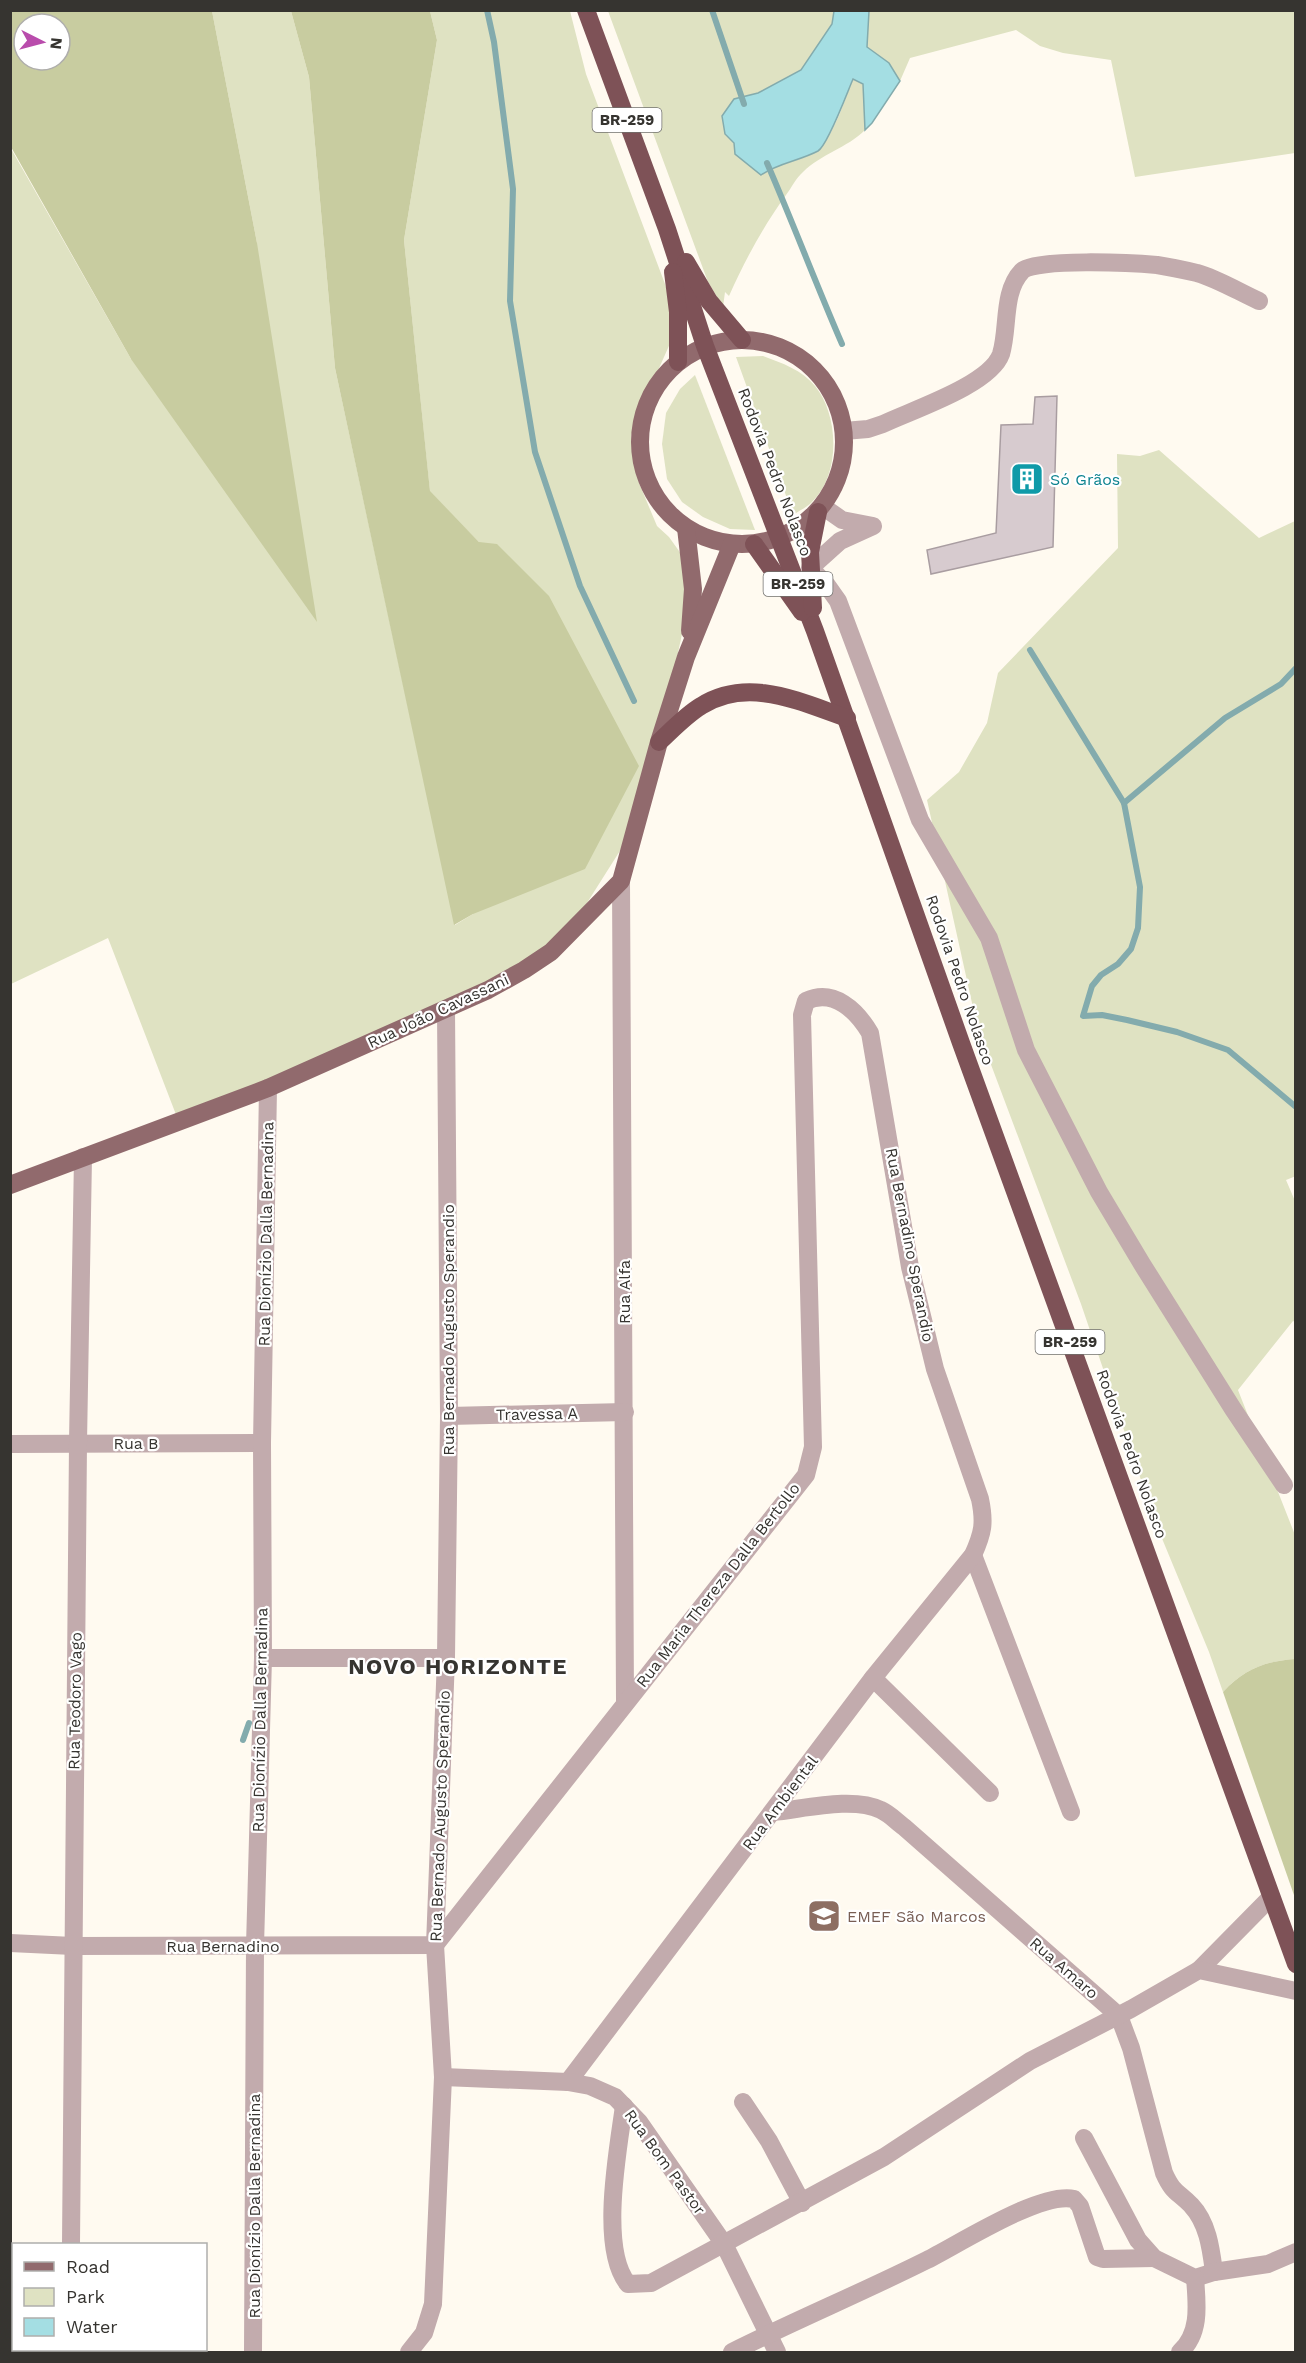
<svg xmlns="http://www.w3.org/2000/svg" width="1306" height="2363" font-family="'Work Sans',sans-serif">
<rect width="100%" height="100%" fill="#fffaf0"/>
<g fill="#dfe2c2">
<polygon points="212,11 291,11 309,77 335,368 455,925 473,914 479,542 430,492 404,240 437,40 430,11 570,11 586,74 665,284 674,315 672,339 656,375 642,398 631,436 639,483 657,526 669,537 684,558 688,606 673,676 623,846 580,914 535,957 508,972 180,1125 108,938 11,984 10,147 131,359 257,243"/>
<path d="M608 11H834L832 24 801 70 758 93 735 99 773 167C784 164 814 156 821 148 835 130 845 100 853 79L863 84 865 130C847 148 821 154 803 172 796 178 792 187 786 195 763 227 745 260 729 296L725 292 723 307 708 282Z"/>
<polygon points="869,11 1295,11 1295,153 1135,177 1111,60 1063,53 1040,46 1016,30 910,58 900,81 889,63 867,47"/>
<path d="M763 356C782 363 802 370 815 386 839 415 841 474 812 502 807 507 799 511 793 515L736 357Z"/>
<polygon points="695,375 755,530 730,529 703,517 682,502 667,479 662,444 666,413 680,389"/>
<path d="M1159 450 1259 538 1295 521 1296 1176 1286 1180 1295 1201V1322L1293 1321 1238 1390 1295 1535V1659C1266 1661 1244 1669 1223 1692L1209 1652 1156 1524 1081 1304 978 1030 927 800 959 772 987 723 998 673 1118 548 1117 454 1140 456Z"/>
</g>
<g fill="#c8cca0" fill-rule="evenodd">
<path d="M10 11H212L257 243 317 622 131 359 11 147ZM24 24H60V60H24Z"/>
<polygon points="291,11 430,11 437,40 404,240 430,491 479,542 497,544 549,596 639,766 585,869 473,914 454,925 335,368 309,77"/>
<path d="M1295 1659H1296L1295 1898 1223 1692C1244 1669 1266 1661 1295 1659Z"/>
</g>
<path fill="#a4dee3" stroke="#83abad" stroke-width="1.5" d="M834 11H869L867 47 889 63 900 81 872 123 865 130 863 84 853 79C847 93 828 145 818 151 799 161 778 163 761 175L735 154 734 143 725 134 722 116 734 99 758 93 801 70 832 24Z"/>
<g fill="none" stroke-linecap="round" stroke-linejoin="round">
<g stroke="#83abad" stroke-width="6">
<polyline points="487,10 494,42 513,189 510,301 535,452 580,586 634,701"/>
<polyline points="712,10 744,104"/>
<path d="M767 163C793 223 816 284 842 344"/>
<polyline points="1030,650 1124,803 1140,887 1138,928 1131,949 1118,964 1101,975 1092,986 1083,1016 1102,1015 1127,1020 1177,1032 1228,1050 1296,1107"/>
<polyline points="1124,803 1225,718 1281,684 1296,668"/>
<polyline points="243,1740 249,1723"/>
</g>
</g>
<polygon fill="#d7cbcf" stroke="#a99da1" stroke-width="1.5" points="1057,396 1053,547 931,574 927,550 996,533 1001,425 1033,424 1035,397"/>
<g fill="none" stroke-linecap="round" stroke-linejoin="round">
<g stroke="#c2abad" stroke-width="18">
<path d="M844 431 868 429 883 424C912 410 990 385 1001 354 1009 328 1002 292 1022 271 1035 258 1135 263 1157 265 1170 267 1184 270 1197 273 1218 279 1239 292 1259 301"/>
<polyline points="822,506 842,520 873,526 840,541 810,568 826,584 838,601 920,820 989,938 1026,1050 1099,1192 1142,1264 1233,1409 1284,1485"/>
<polyline points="621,881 625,1703"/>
<polyline points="449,1416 625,1412"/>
<polyline points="10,1444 262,1443"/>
<polyline points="973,1555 1071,1812"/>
<polyline points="263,1658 446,1658"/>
<polyline points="873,1678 990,1793"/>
<path d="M773 1812C804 1809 853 1796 881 1810 890 1814 897 1822 904 1827L1119 2016 1131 2048 1164 2173C1173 2193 1177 2191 1191 2205 1208 2223 1211 2249 1214 2272"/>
<path d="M10 1943 73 1946 435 1945 806 1475 813 1447 802 1015 806 1001C834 988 857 1011 870 1033L910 1267 924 1324 935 1369 980 1499C985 1523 983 1533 973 1555L873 1678 568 2082"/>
<polyline points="1199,1970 1271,1897"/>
<polyline points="443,2077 568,2082 590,2086 615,2097 639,2122 724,2244 777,2352"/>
<polyline points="743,2102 769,2141 802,2203"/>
<path d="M624 2106C618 2150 599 2249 628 2284L651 2283 884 2157 1030 2061 1131 2009 1199 1970 1296 1991"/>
<polyline points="1084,2138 1138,2240 1154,2258 1195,2278 1214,2272 1268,2264 1296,2252"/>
<polyline points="71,2244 78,1443 83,1157"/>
<polyline points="70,2352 70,2350"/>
<polyline points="253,2352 255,1946 263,1658 262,1443 268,1088"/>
<polyline points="409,2352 424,2333 433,2304 443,2077 435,1945 446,1658 449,1416 446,1009"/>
<path d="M732 2352C796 2320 863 2292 927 2260 959 2244 1041 2191 1074 2199L1080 2206 1097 2257 1103 2259 1154 2258"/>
<path d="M1180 2352C1201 2333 1197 2304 1195 2278"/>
</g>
<g stroke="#916a6d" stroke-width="18">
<circle cx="742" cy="442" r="102"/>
<polyline points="686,528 693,589 690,631"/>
<polyline points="10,1185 268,1088 488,990 524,970 551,952 621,881 659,742 686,657 732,544"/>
</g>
<g stroke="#7e5257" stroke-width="18">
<polyline points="586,10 667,229 705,346 815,631 961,1043 1296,1964"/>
<polyline points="686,262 709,301 742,340"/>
<polyline points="673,272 678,312 678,362"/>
<polyline points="754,544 802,612"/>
<polyline points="813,608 810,552 818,512"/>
<path d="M659 742C672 730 686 715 701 706 748 676 800 702 847 718"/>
</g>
</g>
<defs>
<g id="building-square" transform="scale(1.725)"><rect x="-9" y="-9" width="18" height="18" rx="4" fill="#0f9aa8" stroke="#fff"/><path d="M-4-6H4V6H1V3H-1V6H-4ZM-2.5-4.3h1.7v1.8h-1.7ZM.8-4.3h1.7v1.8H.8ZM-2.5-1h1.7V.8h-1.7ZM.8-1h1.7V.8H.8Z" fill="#fff"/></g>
<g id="school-square" transform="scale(1.725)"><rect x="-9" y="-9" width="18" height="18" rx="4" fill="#8d6e63" stroke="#fff"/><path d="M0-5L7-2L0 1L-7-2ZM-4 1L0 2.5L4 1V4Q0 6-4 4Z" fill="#fff"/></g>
</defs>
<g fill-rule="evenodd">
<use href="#building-square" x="1027" y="479"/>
<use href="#school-square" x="824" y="1916"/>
</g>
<g text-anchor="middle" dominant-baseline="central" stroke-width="4.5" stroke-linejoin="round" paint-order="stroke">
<g fill="#fff" stroke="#72716e" stroke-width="1.5">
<rect x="592.5" y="108" width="69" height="24" rx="4.5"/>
<rect x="763.5" y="572" width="69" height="24" rx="4.5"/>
<rect x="1035.5" y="1330" width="69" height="24" rx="4.5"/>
</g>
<g font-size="15" font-weight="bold" fill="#363430">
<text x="627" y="120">BR-259</text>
<text x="798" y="584">BR-259</text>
<text x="1070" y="1342">BR-259</text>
</g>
<g font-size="16" fill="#363430" stroke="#fff">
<text transform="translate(775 472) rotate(69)">Rodovia Pedro Nolasco</text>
<text transform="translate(960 980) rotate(71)">Rodovia Pedro Nolasco</text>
<text transform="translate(438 1011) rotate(-25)">Rua João Cavassani</text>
<text transform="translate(266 1234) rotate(-89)">Rua Dionízio Dalla Bernadina</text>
<text transform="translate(910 1245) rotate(79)">Rua Bernadino Sperandio</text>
<text transform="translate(624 1292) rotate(-90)">Rua Alfa</text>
<text transform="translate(448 1330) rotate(-90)">Rua Bernado Augusto Sperandio</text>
<text transform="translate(537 1414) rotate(-1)">Travessa A</text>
<text x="136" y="1443">Rua B</text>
<text transform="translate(1132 1454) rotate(70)">Rodovia Pedro Nolasco</text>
<text transform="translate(718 1585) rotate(-52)">Rua Maria Thereza Dalla Bertollo</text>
<text transform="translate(75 1701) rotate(-89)">Rua Teodoro Vago</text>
<text transform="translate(260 1720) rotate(-89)">Rua Dionízio Dalla Bernadina</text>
<text transform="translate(780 1803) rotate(-53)">Rua Ambiental</text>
<text transform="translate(440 1816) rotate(-88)">Rua Bernado Augusto Sperandio</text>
<text x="223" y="1946">Rua Bernadino</text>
<text transform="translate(1064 1968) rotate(41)">Rua Amaro</text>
<text transform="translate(665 2162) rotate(54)">Rua Bom Pastor</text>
<text transform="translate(254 2206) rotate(-90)">Rua Dionízio Dalla Bernadina</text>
</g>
<g font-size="16" fill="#0d838f" stroke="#fff" text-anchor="start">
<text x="1050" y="479">Só Grãos</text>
</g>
<g font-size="16" fill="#785e54" stroke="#fff" text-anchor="start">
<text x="847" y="1916">EMEF São Marcos</text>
</g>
<g font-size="22" font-weight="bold" letter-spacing="1.5" fill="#363430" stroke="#fff">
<text x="458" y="1666">NOVO HORIZONTE</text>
</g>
</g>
<rect width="1306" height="2363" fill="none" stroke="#363430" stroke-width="24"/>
<rect x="12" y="2243" width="195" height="108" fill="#ffffff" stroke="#afaeac" stroke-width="1.5"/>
<rect x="24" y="2262" width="30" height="9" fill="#916a6d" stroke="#afaeac" stroke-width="1.5"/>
<text x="66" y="2273" font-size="18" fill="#363430">Road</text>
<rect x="24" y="2288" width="30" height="18" fill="#dfe2c2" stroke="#afaeac" stroke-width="1.5"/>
<text x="66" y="2303" font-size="18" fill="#363430">Park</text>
<rect x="24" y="2318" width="30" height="18" fill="#a4dee3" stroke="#afaeac" stroke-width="1.5"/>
<text x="66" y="2333" font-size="18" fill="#363430">Water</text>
<g transform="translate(42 42) rotate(96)"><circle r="28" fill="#ffffff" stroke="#afaeac" stroke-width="1.5"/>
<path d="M0-4.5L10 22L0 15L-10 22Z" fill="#b94cac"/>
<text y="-9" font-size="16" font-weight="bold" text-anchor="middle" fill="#363430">N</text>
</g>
</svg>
